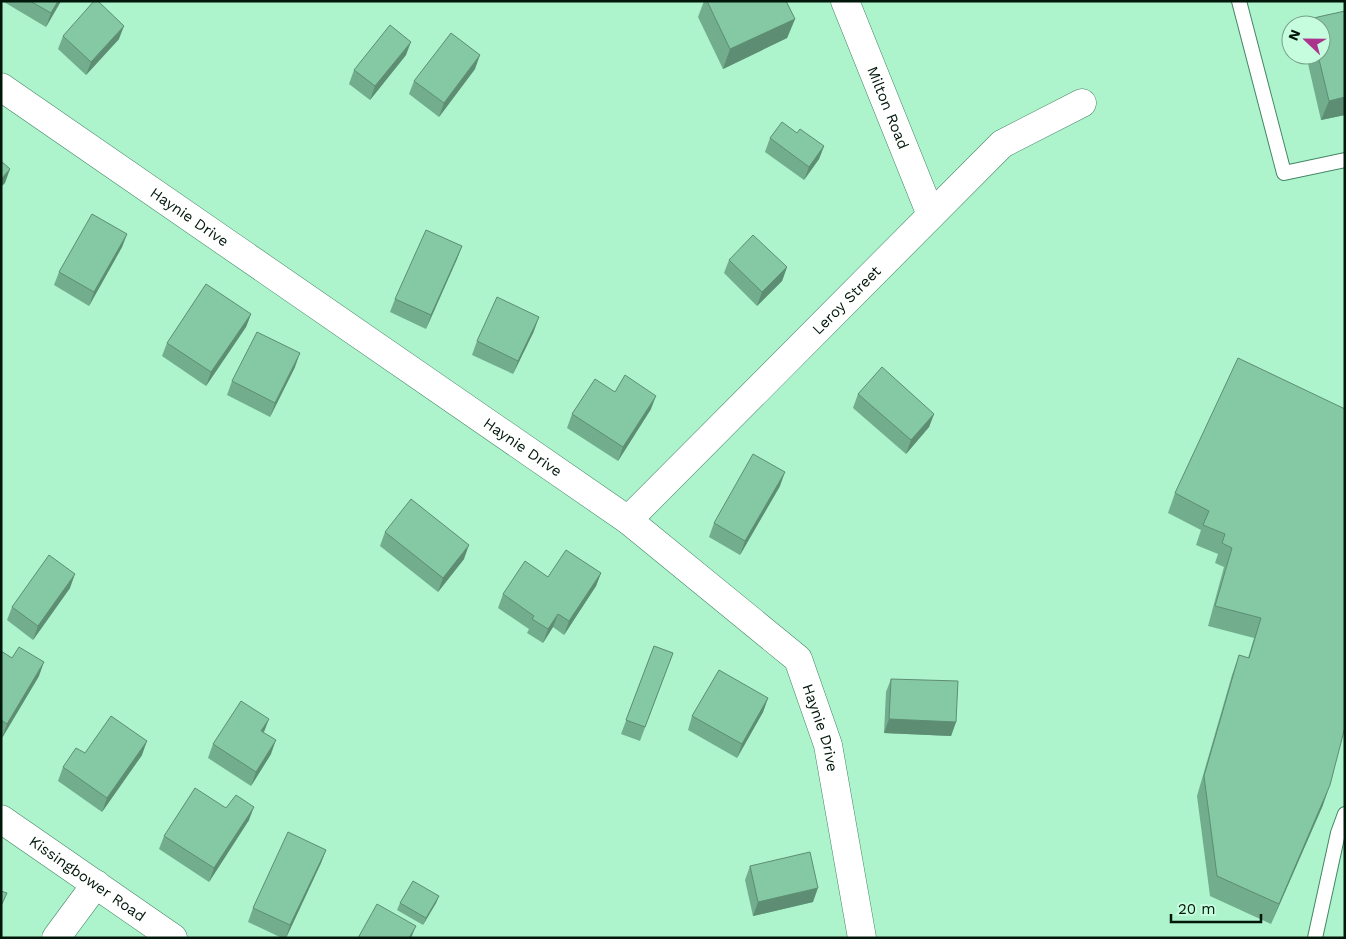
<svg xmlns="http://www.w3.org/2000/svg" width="1346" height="939" font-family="'Work Sans',sans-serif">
<rect width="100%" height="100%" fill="#adf3cc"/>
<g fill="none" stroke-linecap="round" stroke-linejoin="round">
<g stroke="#438664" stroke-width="16">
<g id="lane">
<polyline points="1239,1 1284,173 1345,160"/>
<polyline points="1315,938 1338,833 1345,814"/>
</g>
</g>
<g stroke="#438664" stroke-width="29">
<g id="street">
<path id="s1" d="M845 1 931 215"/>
<path id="s2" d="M1 87 628 520 798 659 828 745 862 938"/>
<path id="s3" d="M628 520 1002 144 1082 103"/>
<polyline points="56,938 96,884"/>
</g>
</g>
<g stroke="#438664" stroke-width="29">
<g id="secondary">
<path id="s4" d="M1 819 173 938"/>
</g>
</g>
<use href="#lane" stroke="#fff" stroke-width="14"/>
<use href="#street" stroke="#fff" stroke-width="28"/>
<use href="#secondary" stroke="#fff" stroke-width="28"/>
</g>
<g fill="#72ad8d">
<polygon points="4,1 61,1 46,27 4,2"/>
<polygon points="704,1 786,1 795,19 787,38 723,69 698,17"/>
<polygon points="1345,11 1345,115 1321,120 1306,55 1321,55 1321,25 1307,25 1309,19"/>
<polygon points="63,36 119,39 86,75 58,49"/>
<polygon points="406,55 370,100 349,84 354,70"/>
<polygon points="475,69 439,117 409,94 414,81"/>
<polygon points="797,133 824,146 819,159 804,180 765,152 770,138"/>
<polygon points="127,234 122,247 89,306 54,285 59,272"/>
<polygon points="462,246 457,259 426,329 390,312 395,299"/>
<polygon points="729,260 787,267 782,281 757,306 724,273"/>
<polygon points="251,314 246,327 206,386 162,356 167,343"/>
<polygon points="534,331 513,374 472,355 477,341"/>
<polygon points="295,367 270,417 227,395 232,381"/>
<polygon points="615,392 651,409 618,461 567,428 572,414"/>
<polygon points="858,394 934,414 929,427 906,454 853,408"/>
<polygon points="1345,409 1323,805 1271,924 1210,896 1197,796 1232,675 1239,655 1248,658 1254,638 1208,626 1224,567 1215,563 1218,554 1196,545 1201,530 1168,513 1175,493"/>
<polygon points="780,486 740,555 709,537 714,523"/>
<polygon points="385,532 464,559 438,592 380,546"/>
<polygon points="601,573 596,586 564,635 553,627 543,643 527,633 529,629 498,608 503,594 548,577"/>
<polygon points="70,588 33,640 7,620 12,607"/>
<polygon points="654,646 673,653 640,741 621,734"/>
<polygon points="1,651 39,676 2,738 1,737"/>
<polygon points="891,679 956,722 951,736 884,733 886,692"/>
<polygon points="768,698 763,712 737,758 688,730 692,716"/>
<polygon points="264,733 271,754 251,786 208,758 213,744"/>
<polygon points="85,753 142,755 102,812 58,781 63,767"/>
<polygon points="226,808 249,820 209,882 159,849 164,836"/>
<polygon points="326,850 321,863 286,938 282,938 248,922 253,908"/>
<polygon points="750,866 813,902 753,916 745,880"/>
<polygon points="439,896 436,903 423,925 397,910 400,903"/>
</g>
<g fill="#5d8d73">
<polygon points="58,1 61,1 46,27 51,13"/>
<polygon points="795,19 787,38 723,69 730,49"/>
<polygon points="124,26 119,39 86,75 91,62"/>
<polygon points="411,42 406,55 370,100 375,86"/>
<polygon points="480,55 475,69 439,117 444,103"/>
<polygon points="1345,97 1345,115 1321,120 1329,101"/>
<polygon points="824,146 819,159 804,180 809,167"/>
<polygon points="10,169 5,183 1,187 1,179"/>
<polygon points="127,234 122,247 89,306 94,292"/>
<polygon points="462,246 457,259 426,329 431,315"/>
<polygon points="787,267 782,281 757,306 762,292"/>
<polygon points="251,314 246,327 206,386 211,372"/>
<polygon points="539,317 534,331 513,374 518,361"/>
<polygon points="300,353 295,367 270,417 275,403"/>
<polygon points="656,396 651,409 618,461 623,447"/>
<polygon points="934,414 929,427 906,454 911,440"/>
<polygon points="785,472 780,486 740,555 745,541"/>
<polygon points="469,545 464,559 438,592 443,578"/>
<polygon points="601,573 596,586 564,635 569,621"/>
<polygon points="75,574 70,588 33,640 38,626"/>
<polygon points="558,614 553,627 543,643 548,629"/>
<polygon points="44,662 39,676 2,738 7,724"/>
<polygon points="768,698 763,712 737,758 742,744"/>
<polygon points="269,719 264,732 261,731"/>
<polygon points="889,719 956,722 951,736 884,733"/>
<polygon points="276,740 271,754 251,786 256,772"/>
<polygon points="147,741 142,755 102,812 107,798"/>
<polygon points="1330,785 1323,805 1271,924 1279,904"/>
<polygon points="254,807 249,820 209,882 214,868"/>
<polygon points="326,850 321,863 286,938 290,925"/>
<polygon points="818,888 813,902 753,916 758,902"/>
<polygon points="439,896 436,903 423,925 426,918"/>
<polygon points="416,926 411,938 409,938"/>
</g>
<g fill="#85c9a4" stroke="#5d8d73">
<polygon points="30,1 58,1 51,13"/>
<polygon points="94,1 98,1 124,26 91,62 63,36"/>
<polygon points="707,1 786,1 795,19 730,49"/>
<polygon points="1345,11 1345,97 1329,101 1318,55 1321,55 1321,25 1310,25 1309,19"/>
<polygon points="390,25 411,42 375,86 354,70"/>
<polygon points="451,33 480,55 444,103 414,81"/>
<polygon points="782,122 797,133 800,129 824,146 809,167 770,138"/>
<polygon points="1,161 10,169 1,179"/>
<polygon points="92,214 127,234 94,292 59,272"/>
<polygon points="426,230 462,246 431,315 395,299"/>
<polygon points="753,235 787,267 762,292 729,260"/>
<polygon points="206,284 251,314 211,372 167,343"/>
<polygon points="497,297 539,317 518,361 477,341"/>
<polygon points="257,332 300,353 275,403 232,381"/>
<polygon points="1238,358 1345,409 1345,727 1330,785 1279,904 1217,876 1204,776 1239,655 1249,658 1261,618 1215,606 1232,548 1222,543 1225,534 1203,525 1209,511 1175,493"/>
<polygon points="882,367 934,414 911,440 858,394"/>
<polygon points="625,375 656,396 623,447 572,414 595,379 615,392"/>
<polygon points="753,454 785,472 745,541 714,523"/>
<polygon points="411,499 469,545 443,578 385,532"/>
<polygon points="566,550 601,573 569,621 558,614 548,629 532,619 534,616 503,594 525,561 548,577"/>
<polygon points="49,555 75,574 38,626 12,607"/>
<polygon points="654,646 673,653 645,727 626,720"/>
<polygon points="19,647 44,662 7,724 1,720 1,651 12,658"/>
<polygon points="719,670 768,698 742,744 692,716"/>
<polygon points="891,679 958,681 956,722 889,719"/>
<polygon points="241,701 269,719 261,731 276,740 256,772 213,744"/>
<polygon points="111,716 147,741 107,798 63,767 76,748 85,753"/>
<polygon points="195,788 226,808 236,795 254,807 214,868 164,836"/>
<polygon points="288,832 326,850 290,925 253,908"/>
<polygon points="810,852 818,888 758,902 750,866"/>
<polygon points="413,881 439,896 426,918 400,903"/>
<polygon points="1,891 7,893 1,906"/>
<polygon points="377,904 416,926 409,938 358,938"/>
</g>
<g text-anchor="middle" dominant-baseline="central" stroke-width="4.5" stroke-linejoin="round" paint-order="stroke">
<g font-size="15" fill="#00170a" stroke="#c6fdde">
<text stroke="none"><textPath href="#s1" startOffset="115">Milton Road</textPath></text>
<text stroke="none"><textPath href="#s2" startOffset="229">Haynie Drive</textPath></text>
<text stroke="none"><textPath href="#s3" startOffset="310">Leroy Street</textPath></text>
<text stroke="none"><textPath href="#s2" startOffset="634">Haynie Drive</textPath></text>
<text stroke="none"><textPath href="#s2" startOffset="1054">Haynie Drive</textPath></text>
<text stroke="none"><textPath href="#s4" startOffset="105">Kissingbower Road</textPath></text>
</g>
</g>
<rect width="1346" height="939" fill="none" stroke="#00170a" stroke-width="5"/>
<g transform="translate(1306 40) rotate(292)"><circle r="24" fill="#c6fdde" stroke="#77a189"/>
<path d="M0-4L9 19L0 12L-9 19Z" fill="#ab358c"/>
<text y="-8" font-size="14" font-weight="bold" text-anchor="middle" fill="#00170a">N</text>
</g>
<path d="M1171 914v8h90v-8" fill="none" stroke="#00170a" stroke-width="2.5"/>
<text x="1178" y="914" font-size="15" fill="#00170a" stroke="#c6fdde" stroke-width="4" paint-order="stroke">20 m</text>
</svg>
